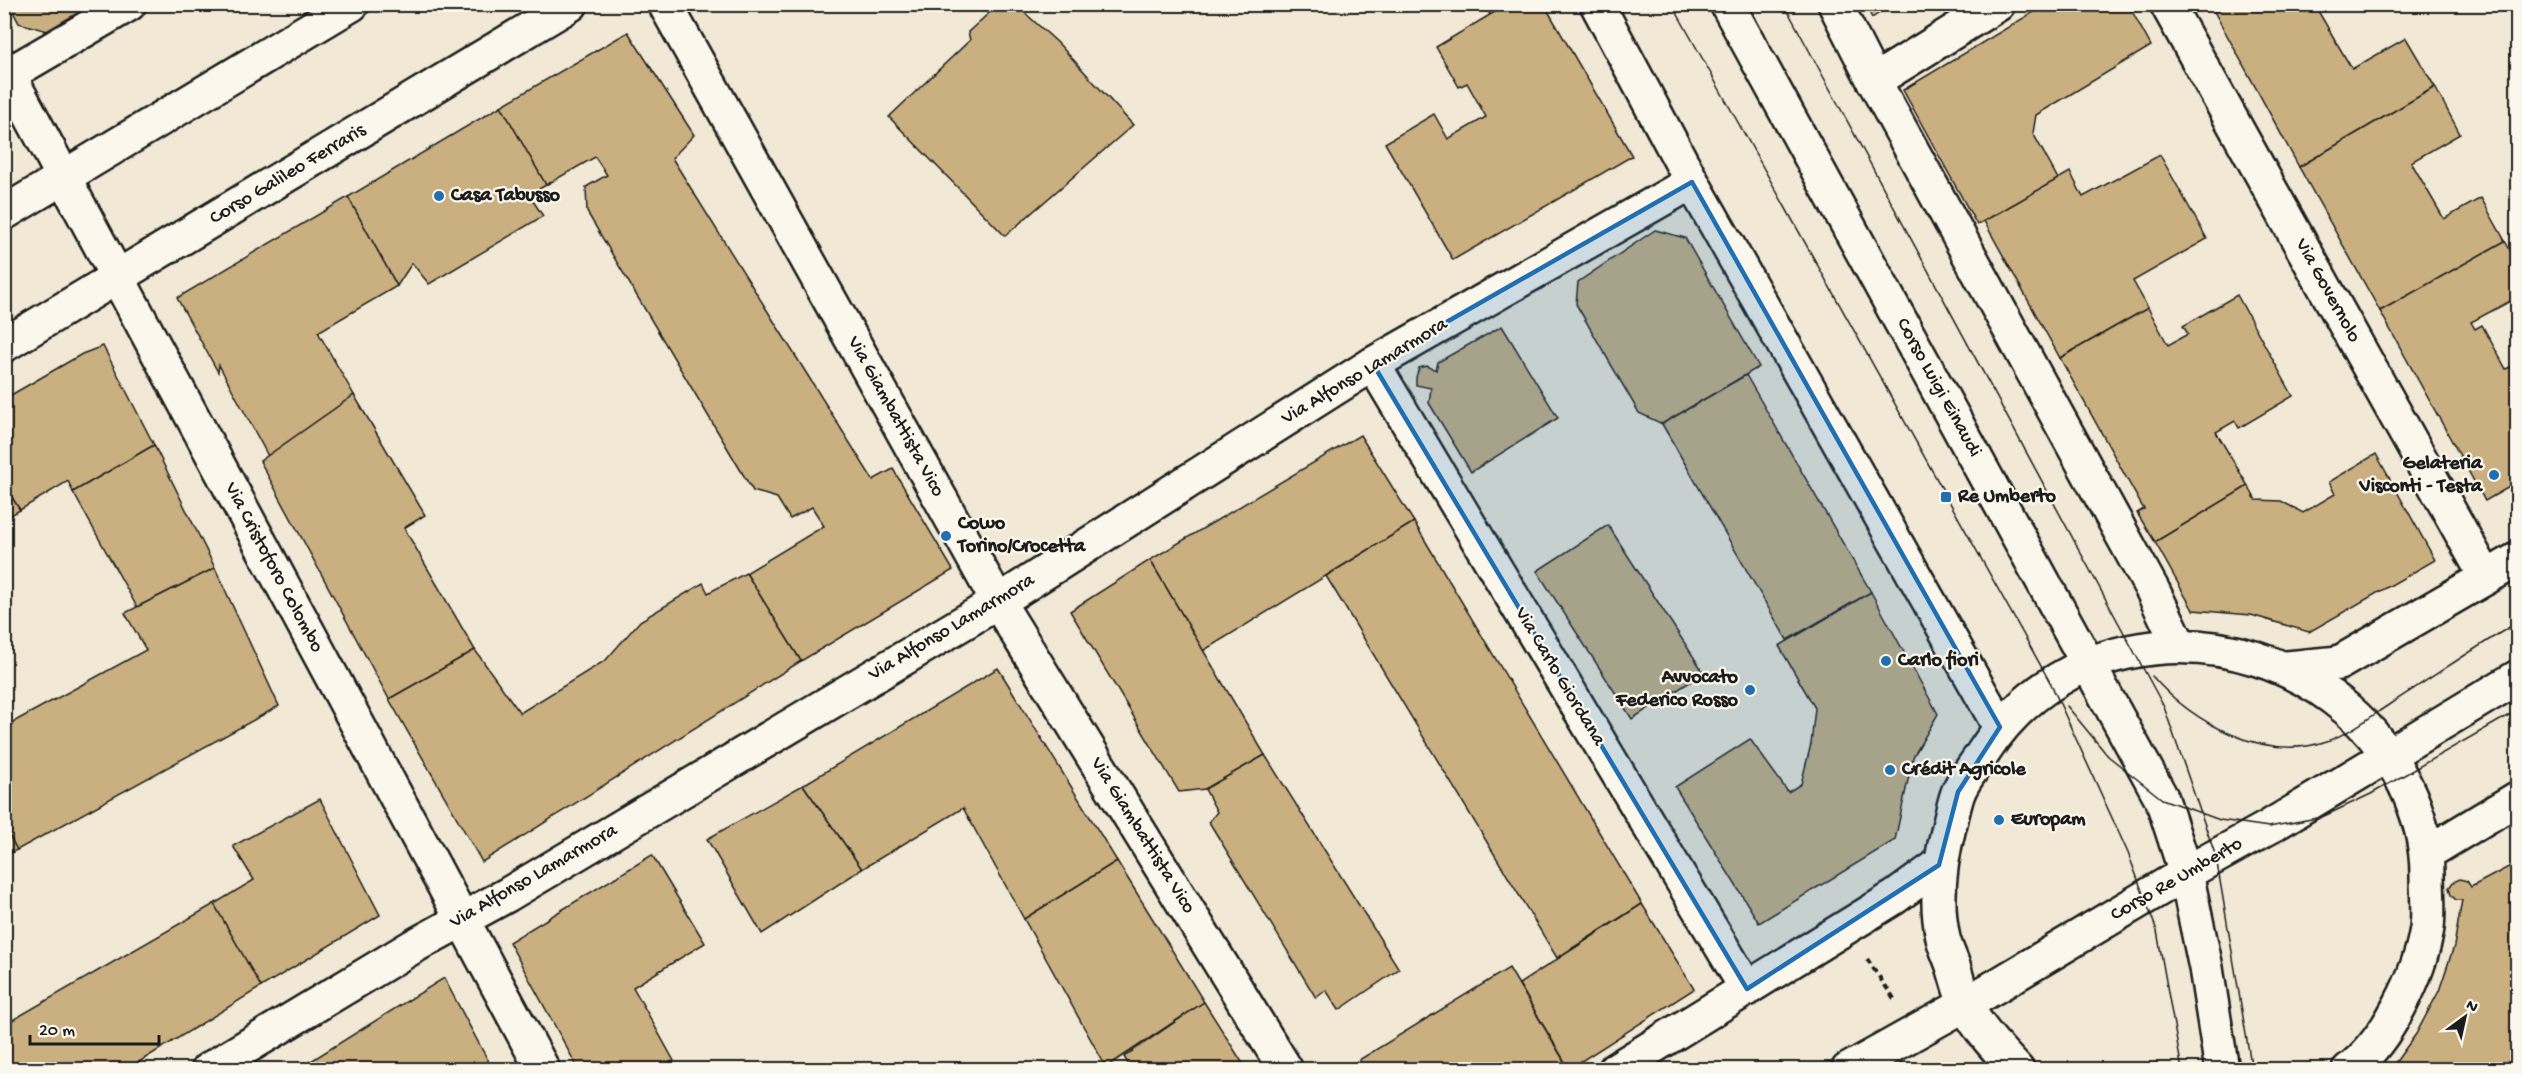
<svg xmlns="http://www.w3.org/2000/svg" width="2522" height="1074" font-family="'Gochi Hand',sans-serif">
<rect width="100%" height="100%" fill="#f1e9d6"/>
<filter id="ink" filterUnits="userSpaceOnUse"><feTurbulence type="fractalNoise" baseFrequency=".0167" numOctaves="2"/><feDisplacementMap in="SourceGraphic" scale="12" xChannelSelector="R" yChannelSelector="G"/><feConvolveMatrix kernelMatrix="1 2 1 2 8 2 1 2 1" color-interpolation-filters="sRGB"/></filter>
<g filter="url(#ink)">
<g fill="#cab080" stroke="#1c1c1c" stroke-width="1.5">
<polygon points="9,4 98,4 51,32 19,23"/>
<polygon points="999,4 1015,4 1058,43 1133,125 1005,236 889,117 970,40 968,32"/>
<polygon points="1485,4 1508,4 1490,15"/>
<polygon points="1508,4 1544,4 1632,156 1453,260 1385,143 1434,114 1448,139 1486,117 1467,83 1459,87 1436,47"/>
<polygon points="1865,4 1893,4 1872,18"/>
<polygon points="2047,4 2128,4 2151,46 2036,115 2033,133 2058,179 1977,225 1903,90"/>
<polygon points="2210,4 2314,4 2352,69 2406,38 2435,87 2299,167"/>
<polygon points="628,32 694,135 672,158 873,480 893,469 953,570 801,661 746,573 824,526 812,507 790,519 777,498 753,491 587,212 586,187 607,175 595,157 546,185 501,106"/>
<polygon points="2435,87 2460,134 2411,162 2444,219 2481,198 2505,241 2380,311 2299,167"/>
<polygon points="501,106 546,185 529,195 543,216 429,284 412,263 397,286 348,197"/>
<polygon points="2160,155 2207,239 2133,281 2148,308 2060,358 1984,221 2070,172 2083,197"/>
<polygon points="348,197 397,286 318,332 354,395 268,456 219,365 218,372 177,298"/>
<polygon points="1655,230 1685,238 1759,367 1662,424 1639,413 1576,304 1578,282"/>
<polygon points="2505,241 2518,264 2518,297 2471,322 2475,329 2482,325 2506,369 2518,363 2518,482 2485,501 2380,311"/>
<polygon points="2237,295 2293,396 2239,428 2235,421 2216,432 2248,486 2155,542 2137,513 2144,509 2142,506 2060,358 2148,308 2168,345 2188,334 2183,326"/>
<polygon points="1502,326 1558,418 1471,472 1429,403 1431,388 1416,385 1416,377 1419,368 1427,366 1436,370 1438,362"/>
<polygon points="103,346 154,445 73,492 68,481 20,510 4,485 4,399 82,354"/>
<polygon points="1746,375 1871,592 1787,640 1662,424"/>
<polygon points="354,395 425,515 404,528 475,650 389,699 260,461"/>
<polygon points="1360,435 1414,522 1203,651 1150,560"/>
<polygon points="154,445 215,568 137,607 73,492"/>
<polygon points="2376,454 2435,560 2309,632 2251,615 2193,610 2155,542 2248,486 2256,500 2281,501 2303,513 2335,494 2329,482"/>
<polygon points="4,485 20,510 4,519"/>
<polygon points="1414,522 1642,904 1557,958 1326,576"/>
<polygon points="1608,525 1704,673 1632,719 1537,571"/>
<polygon points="1150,560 1265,755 1205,789 1179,792 1070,611"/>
<polygon points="215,568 279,706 17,850 4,826 4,727 146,650 125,613"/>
<polygon points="746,573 801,661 482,862 389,699 475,650 520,713 606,660 640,621 703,583 708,593"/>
<polygon points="1871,592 1938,714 1913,757 1895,840 1759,923 1675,787 1750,739 1788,792 1801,784 1811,744 1815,708 1779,646"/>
<polygon points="998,668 1117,861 1024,919 963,808 862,869 803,785"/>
<polygon points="1265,755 1399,969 1339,1010 1326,990 1316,998 1209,822 1217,812 1205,789"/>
<polygon points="803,785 862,869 762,934 707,839"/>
<polygon points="320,799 380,915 261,987 214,904 254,880 233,846"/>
<polygon points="4,826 17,850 4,856"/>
<polygon points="652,855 705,943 633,987 674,1061 659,1070 579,1070 509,942"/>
<polygon points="1117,861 1204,1002 1106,1067 1024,919"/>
<polygon points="2518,862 2518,1054 2507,1070 2390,1070 2416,1034 2439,991 2454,946 2462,900 2456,900 2451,895 2449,888 2453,882 2460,879 2467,881 2471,887"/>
<polygon points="214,904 261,987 126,1070 4,1070 4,1025"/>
<polygon points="1642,904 1694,989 1569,1069 1519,984"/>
<polygon points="1509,968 1564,1061 1551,1070 1365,1070 1359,1060"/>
<polygon points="444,978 493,1070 309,1070 306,1064"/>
<polygon points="1204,1002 1247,1070 1132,1070 1124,1057"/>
</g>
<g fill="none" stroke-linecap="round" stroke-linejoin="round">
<g stroke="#1c1c1c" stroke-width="38">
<g id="minor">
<polyline points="665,4 998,602 1286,1070"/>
<polyline points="1597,4 1692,182 2000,727"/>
<polyline points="1835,4 1874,81 2153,591 2179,645"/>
<polyline points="2167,4 2486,577"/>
<polyline points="4,66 543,1070"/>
<polyline points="4,77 129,4"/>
<polyline points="1874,81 1998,4"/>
<polyline points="4,345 571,4"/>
<polyline points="1373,364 1747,989"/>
<polyline points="2287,668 2339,663 2518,559"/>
<polyline points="2427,853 2518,798"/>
<polyline points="208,1070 414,946 507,895 998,602 1373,364 1692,182"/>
<polyline points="1615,1070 1895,897 1939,865"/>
<path d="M2017 1070C1998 1050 1978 1029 1966 1005 1960 993 1957 978 1953 966 1950 957 1945 947 1943 938 1935 903 1940 862 1949 827 1952 816 1954 804 1958 793 1963 779 1975 766 1983 753 2064 626 2237 614 2348 710 2394 750 2427 813 2427 875 2427 892 2429 911 2427 928 2420 974 2387 1042 2349 1070"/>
</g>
</g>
<g stroke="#1c1c1c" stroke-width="38">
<g id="major">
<polyline points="1727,4 2162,799 2186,873 2206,968 2222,1070"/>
<polyline points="4,213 352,4"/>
<polyline points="1848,1070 1966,1004 2186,873 2269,827 2518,677"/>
</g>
</g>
<polyline stroke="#1c1c1c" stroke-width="4" stroke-dasharray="6 4.5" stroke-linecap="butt" points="1867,959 1895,1000"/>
<use href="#minor" stroke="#fbf7ec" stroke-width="33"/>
<use href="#major" stroke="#fbf7ec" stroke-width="33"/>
<g stroke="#1c1c1c" stroke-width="1.5">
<polyline points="1672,4 2051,684 2128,853 2157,931 2182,1070"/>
<polyline points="1784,4 2164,707 2216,857 2252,1070"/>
<path d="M2152 676C2192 722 2264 763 2327 741 2350 733 2370 717 2390 704 2433 677 2474 648 2518 622"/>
<polyline points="2067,706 2108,756 2162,799 2220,820 2269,827 2322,817 2371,794 2518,710"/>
</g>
</g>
</g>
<path fill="#1f6fb2" fill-opacity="0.2" stroke="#1f6fb2" stroke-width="4.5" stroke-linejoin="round" d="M1692 182 2000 727 1958 792 1939 865 1747 989 1373 364Z"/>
<g fill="#1f6fb2" stroke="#fbf7ec" stroke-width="2">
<circle cx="439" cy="196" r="6"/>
<circle cx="2494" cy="475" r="6"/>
<rect x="1940" y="491" width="12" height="12" rx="3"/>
<circle cx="946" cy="536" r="6"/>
<circle cx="1886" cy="661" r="6"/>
<circle cx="1750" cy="690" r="6"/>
<circle cx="1890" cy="770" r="6"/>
<circle cx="1999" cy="820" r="6"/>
</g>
<g text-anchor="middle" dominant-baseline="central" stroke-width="4.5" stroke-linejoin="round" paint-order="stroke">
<g font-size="20" fill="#1c1c1c" stroke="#fbf7ec">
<text transform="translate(288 175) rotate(-31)">Corso Galileo Ferraris</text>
<text transform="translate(2327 291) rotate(61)">Via Governolo</text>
<text transform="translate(1365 372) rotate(-31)">Via Alfonso Lamarmora</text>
<text transform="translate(1938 388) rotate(61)">Corso Luigi Einaudi</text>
<text transform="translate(895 417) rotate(61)">Via Giambattista Vico</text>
<text transform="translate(273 568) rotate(62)">Via Cristoforo Colombo</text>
<text transform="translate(952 628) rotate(-31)">Via Alfonso Lamarmora</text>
<text transform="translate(1559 677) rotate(59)">Via Carlo Giordana</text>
<text transform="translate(1142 836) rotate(58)">Via Giambattista Vico</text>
<text transform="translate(534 877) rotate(-30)">Via Alfonso Lamarmora</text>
<text transform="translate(2177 880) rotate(-30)">Corso Re Umberto</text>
</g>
<g font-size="20" font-weight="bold" fill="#1c1c1c" stroke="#fbf7ec" text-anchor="start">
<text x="451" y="196">Casa Tabusso</text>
<text x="2482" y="464" text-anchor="end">Gelateria<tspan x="2482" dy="23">Visconti - Testa</tspan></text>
<text x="1958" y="497">Re Umberto</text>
<text x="958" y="524">Cowo<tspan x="958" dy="23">Torino/Crocetta</tspan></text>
<text x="1898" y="661">Carlo fiori</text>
<text x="1738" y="678" text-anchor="end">Avvocato<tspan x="1738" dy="23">Federico Rosso</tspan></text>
<text x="1902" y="770">Crédit Agricole</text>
<text x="2011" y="820">Europam</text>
</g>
</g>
<rect width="2522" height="1074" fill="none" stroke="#fbf7ec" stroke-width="24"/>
<rect x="12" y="12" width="2498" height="1050" fill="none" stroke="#1c1c1c" stroke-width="2" filter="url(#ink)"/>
<g transform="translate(2465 1017) rotate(33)" stroke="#fbf7ec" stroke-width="4.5" paint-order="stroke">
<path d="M0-4.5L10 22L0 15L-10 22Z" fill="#1c1c1c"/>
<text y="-9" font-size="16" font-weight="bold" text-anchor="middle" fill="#1c1c1c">N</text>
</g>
<path d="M30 1035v9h129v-9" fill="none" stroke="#1c1c1c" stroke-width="3"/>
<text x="39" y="1035" font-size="18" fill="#1c1c1c" stroke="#fbf7ec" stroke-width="4.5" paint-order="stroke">20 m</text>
</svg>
